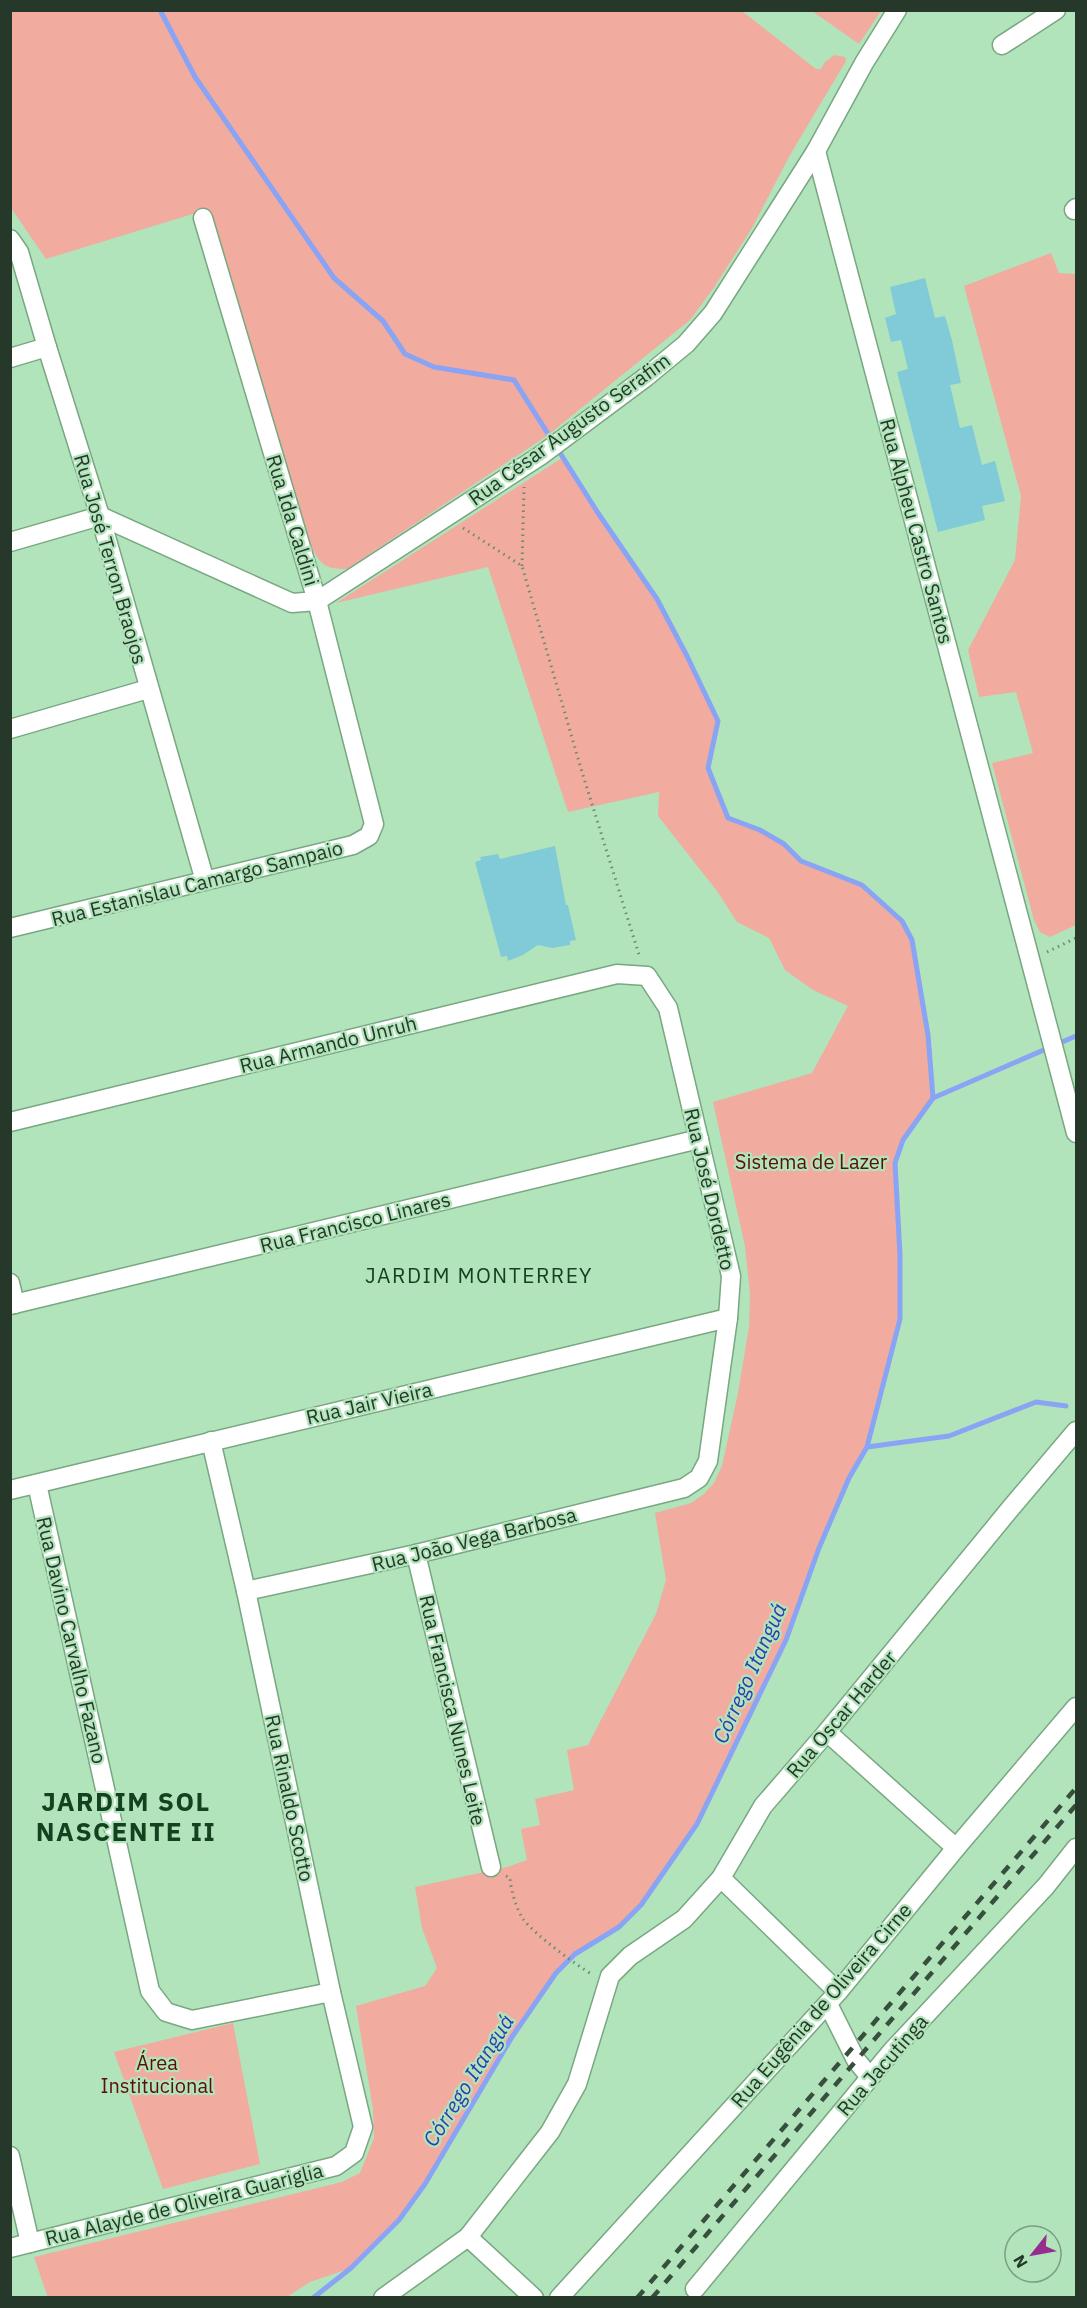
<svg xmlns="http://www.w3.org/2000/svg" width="1087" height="2308" font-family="'IBM Plex Sans',sans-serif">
<rect width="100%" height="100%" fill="#b2e4bb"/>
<g fill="#f1ab9f">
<path d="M10 11H742L816 69H821L825 62 834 55 845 57 846 61 790 155 752 228 713 289 690 320 548 435 347 569C326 569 321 566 311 546L209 209 46 259 11 208Z"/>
<polygon points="812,11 881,11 859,44"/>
<polygon points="1051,253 1059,273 1076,274 1076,925 1050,937 1040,932 1034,920 992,763 1033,753 1016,692 979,697 968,650 1015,560 1021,496 964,286"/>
<polygon points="562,458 657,599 718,721 708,768 728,818 760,830 784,844 801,861 862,885 902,921 912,942 928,1035 933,1098 903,1140 895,1163 900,1255 900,1319 867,1447 849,1478 819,1548 786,1640 697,1824 641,1905 619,1927 575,1954 556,1973 512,2037 425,2184 399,2220 351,2268 310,2282 287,2297 48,2298 34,2257 342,2182 360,2173 374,2138 373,2109 356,2006 425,1986 437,1968 422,1928 415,1887 507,1867 527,1860 521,1829 540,1825 535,1799 574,1790 567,1750 588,1745 656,1614 666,1580 655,1513 691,1503 704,1494 714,1483 722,1466 738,1393 749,1327 750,1294 745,1246 713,1102 812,1073 848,1006 813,990 785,970 769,938 737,922 717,891 658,816 659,792 568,812 488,567 336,603"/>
<polygon points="233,2023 260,2164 163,2189 114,2052"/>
</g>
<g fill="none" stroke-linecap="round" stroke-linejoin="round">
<g stroke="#89a3f5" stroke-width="5">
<polyline points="160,10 195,77 334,278 383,321 405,354 434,367 514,380 598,513 657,599 687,656 718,721 708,768 728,818 760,830 784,844 801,861 862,885 902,921 912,940 928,1035 933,1098"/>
<polyline points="867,1447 949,1436 1036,1402 1066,1406"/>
<polyline points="313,2298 351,2268 399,2220 425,2184 512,2037 556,1973 575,1954 619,1927 641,1905 697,1824 786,1640 819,1548 849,1478 867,1447 900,1319 900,1255 895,1163 903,1140 933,1098 1076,1036"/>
</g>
</g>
<g fill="#81cbd8">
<polygon points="925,278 935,318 945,316 952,340 961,383 950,385 960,428 972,425 982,465 995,461 1005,501 982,506 985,520 938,532 897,372 908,369 901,340 891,342 885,318 896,314 890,287"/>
<polygon points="555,846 566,905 568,905 576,940 570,941 570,945 552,948 538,945 523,955 508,961 507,956 501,957 475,862 481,860 480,857 498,854 500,859"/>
</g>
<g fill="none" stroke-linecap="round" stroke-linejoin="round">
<g stroke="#78a781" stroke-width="21">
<g id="minor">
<polyline points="1002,45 1056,10"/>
<polyline points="816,151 1076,1133"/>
<polyline points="1074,210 1076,208"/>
<polyline points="10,239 19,252 47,347 100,516 205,881"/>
<polyline points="10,358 47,347"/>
<polyline points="10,542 100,516 292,603 317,601 540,456 646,377 686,344 713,313 816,151 864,63 897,10"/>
<polyline points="10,729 148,689"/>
<polyline points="10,928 353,845 369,836 374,824 317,601 203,218"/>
<polyline points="10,1122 617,974 647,976 668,1008 731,1276 728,1318 708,1461 699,1478 684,1488 416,1554 246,1591"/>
<polyline points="10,1283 15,1304"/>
<polyline points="10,1305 699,1139"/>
<polyline points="37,1484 150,1991 166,2012 192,2020 331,1992"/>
<polyline points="10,1490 728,1318"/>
<polyline points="416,1554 491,1867"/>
<polyline points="827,1732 956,1848"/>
<polyline points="838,1992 721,1878 763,1806 827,1732 1010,1509 1076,1431"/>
<polyline points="828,2004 856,2060 870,2077"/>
<polyline points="10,2156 30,2243"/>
<polyline points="468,2237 534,2298"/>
<polyline points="10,2248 336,2166 354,2153 363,2127 331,1992 246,1591 211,1441"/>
<polyline points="695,2289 892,2051 1046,1886 1076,1848"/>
<polyline points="383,2298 468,2237 550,2132 577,2084 610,1976 630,1956 684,1919 721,1878"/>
<polyline points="559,2298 838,1992 956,1848 1076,1707"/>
</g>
</g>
<g stroke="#6a8c70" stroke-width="3" stroke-dasharray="1.5 4.5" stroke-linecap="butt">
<polyline points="463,528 522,566 582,772 640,958"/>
<polyline points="522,566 524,487"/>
<polyline points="1047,952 1076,938"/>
<path d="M506 1876 510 1878C511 1891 516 1908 523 1919 535 1935 576 1965 593 1975"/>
</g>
<use href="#minor" stroke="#fff" stroke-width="18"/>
<g stroke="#384f3d" stroke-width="4.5" stroke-dasharray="10 10" stroke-linecap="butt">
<polyline points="637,2298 1076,1788"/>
<polyline points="652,2298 1076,1805"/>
</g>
</g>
<g text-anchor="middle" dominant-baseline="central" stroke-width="4.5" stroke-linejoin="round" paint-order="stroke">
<g font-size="20" fill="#253829" stroke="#b2e4bb">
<text transform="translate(569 429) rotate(-36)">Rua César Augusto Serafim</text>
<text transform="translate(293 520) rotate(73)">Rua Ida Caldini</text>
<text transform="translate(917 531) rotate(75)">Rua Alpheu Castro Santos</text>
<text transform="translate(111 559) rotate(74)">Rua José Terron Braojos</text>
<text transform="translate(197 883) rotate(-14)">Rua Estanislau Camargo Sampaio</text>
<text transform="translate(328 1044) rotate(-14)">Rua Armando Unruh</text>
<text transform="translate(710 1189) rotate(77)">Rua José Dordetto</text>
<text transform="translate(355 1222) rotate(-14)">Rua Francisco Linares</text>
<text transform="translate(369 1403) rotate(-13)">Rua Jair Vieira</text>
<text transform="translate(474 1539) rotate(-14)">Rua João Vega Barbosa</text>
<text transform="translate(72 1640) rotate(77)">Rua Davino Carvalho Fazano</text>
<text transform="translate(453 1710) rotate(77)">Rua Francisca Nunes Leite</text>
<text transform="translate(841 1714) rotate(-50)">Rua Oscar Harder</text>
<text transform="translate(290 1798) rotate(78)">Rua Rinaldo Scotto</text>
<text transform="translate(821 2005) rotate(-49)">Rua Eugênia de Oliveira Cirne</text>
<text transform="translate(882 2065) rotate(-49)">Rua Jacutinga</text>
<text transform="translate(184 2204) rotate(-14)">Rua Alayde de Oliveira Guariglia</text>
</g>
<g font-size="20" fill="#5c0f08" stroke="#b2e4bb">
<text x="811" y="1161">Sistema de Lazer</text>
<text x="157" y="2062">Área<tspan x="157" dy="23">Institucional</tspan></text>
</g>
<g font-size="21" letter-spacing="1.5" fill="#144221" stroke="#b2e4bb">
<text x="479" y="1275">JARDIM MONTERREY</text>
</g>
<g font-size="21" font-style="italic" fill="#2c3cb1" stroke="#b2e4bb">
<text transform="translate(749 1673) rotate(-66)">Córrego Itanguá</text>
<text transform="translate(468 2080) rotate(-58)">Córrego Itanguá</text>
</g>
<g font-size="26" font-weight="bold" letter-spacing="1.5" fill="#144221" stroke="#b2e4bb">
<text x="126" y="1801">JARDIM SOL<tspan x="126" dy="30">NASCENTE II</tspan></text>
</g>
</g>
<rect width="1087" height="2308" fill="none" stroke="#253829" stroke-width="24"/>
<g transform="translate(1033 2254) rotate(239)"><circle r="28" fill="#b2e4bb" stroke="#7a9f81" stroke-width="1.5"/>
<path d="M0-4.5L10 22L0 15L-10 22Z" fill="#962d91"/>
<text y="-9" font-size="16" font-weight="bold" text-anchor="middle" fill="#253829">N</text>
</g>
</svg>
